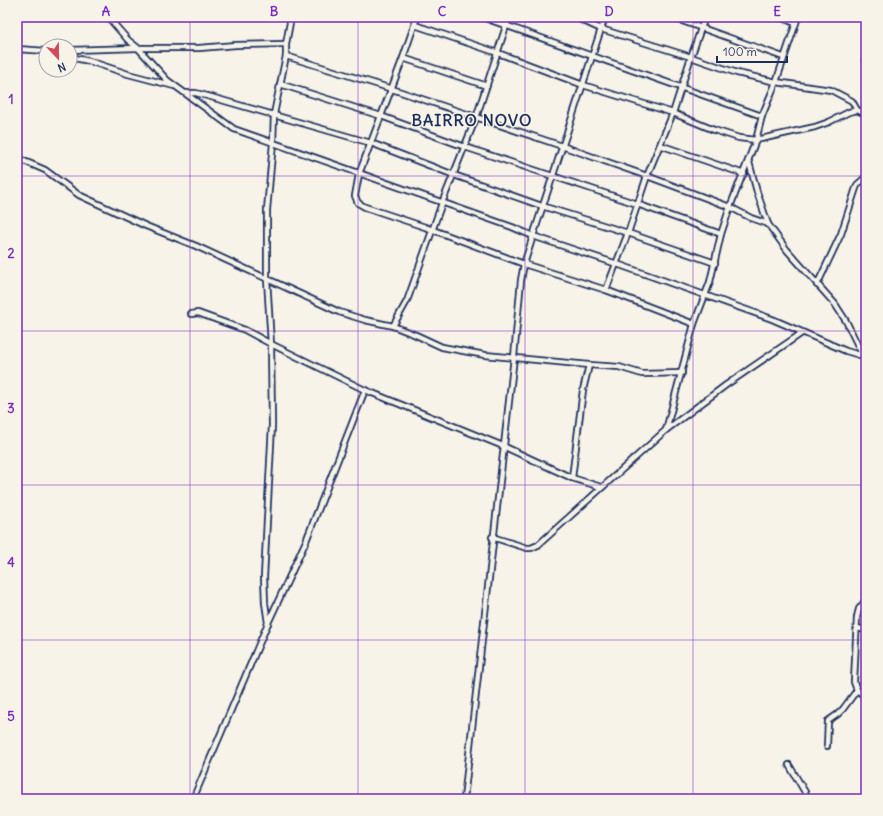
<svg xmlns="http://www.w3.org/2000/svg" width="883" height="816" font-family="Delius,sans-serif">
<rect width="100%" height="100%" fill="#f7f3e8"/>
<filter id="ink" filterUnits="userSpaceOnUse"><feTurbulence type="fractalNoise" baseFrequency=".025" numOctaves="2"/><feDisplacementMap in="SourceGraphic" scale="8" xChannelSelector="R" yChannelSelector="G"/><feConvolveMatrix kernelMatrix="1 2 1 2 8 2 1 2 1" color-interpolation-filters="sRGB"/></filter>
<g filter="url(#ink)">
<g fill="none" stroke-linecap="round" stroke-linejoin="round">
<g stroke="#1b2f5e" stroke-width="8">
<g id="minor">
<polyline points="108,17 128,40 138,48 167,80 234,129 512,227 533,236 617,264 772,319 846,351 863,356 866,359"/>
<polyline points="417,17 403,58 359,174 355,196 358,203 365,207 425,227 524,264 606,290 694,324"/>
<polyline points="482,17 762,116"/>
<polyline points="575,17 601,29 691,57 737,73 776,82 831,90 852,101 857,110"/>
<polyline points="671,17 783,57"/>
<polyline points="780,17 795,23"/>
<polyline points="415,25 498,53 583,85 673,113 714,130 739,138 756,140 815,127 829,122 849,112 857,110 866,114"/>
<polyline points="17,49 46,51"/>
<polyline points="70,50 138,48 199,48 236,45 286,44"/>
<polyline points="286,56 392,89 562,146 647,176 730,207 751,218 768,224"/>
<polyline points="70,57 89,61 128,74 174,86"/>
<polyline points="403,58 487,86"/>
<polyline points="865,60 866,61"/>
<polyline points="280,84 381,116 465,147 637,204 721,234"/>
<polyline points="186,93 196,93 211,97 371,143 454,175 542,206 628,233 715,263"/>
<polyline points="660,145 744,174"/>
<polyline points="17,158 45,170 79,195 146,226 196,246 339,312 365,320 393,326 416,335 442,347 485,355 589,365 619,367 642,374 682,373"/>
<polyline points="749,162 757,192 768,224 787,250 835,304 846,321 863,356"/>
<polyline points="817,285 841,234 856,188 858,184 866,177"/>
<polyline points="606,290 628,233 647,176 673,113 691,57 705,17"/>
<polyline points="191,314 198,313 245,330 271,344 365,390 503,446 572,478 601,487"/>
<polyline points="393,326 407,301 442,203 476,118 509,17"/>
<polyline points="666,430 694,324 710,282 721,234 730,207 756,140 762,116 776,82 798,17"/>
<polyline points="572,478 583,390 589,365"/>
<polyline points="492,537 527,548 531,548 538,545 666,430 726,385 802,333"/>
<polyline points="866,600 859,609 857,617 854,682 857,690 866,697"/>
<polyline points="268,623 265,603 264,577 272,425 271,344 267,279 267,210 273,143 274,114 286,56 286,44 291,17"/>
<polyline points="857,628 866,630"/>
<polyline points="827,746 828,721 838,714 843,709 857,690"/>
<polyline points="789,765 809,799"/>
<polyline points="193,799 268,623 306,541 365,390"/>
<polyline points="464,799 514,357 521,280 524,264 533,236 605,17"/>
</g>
</g>
<use href="#minor" stroke="#f7f3e8" stroke-width="4.5"/>
</g>
</g>
<path fill="none" stroke="#7b2cbf" stroke-width="1" stroke-opacity="0.55" d="M190 17V799M358 17V799M525 17V799M693 17V799M17 176H866M17 331H866M17 485H866M17 640H866"/>
<g text-anchor="middle" dominant-baseline="central" stroke-width="3" stroke-linejoin="round" paint-order="stroke">
<g font-size="16" font-weight="bold" letter-spacing="1" fill="#1b2f5e" stroke="#f7f3e8">
<text x="472" y="120">BAIRRO NOVO</text>
</g>
</g>
<rect width="883" height="816" fill="none" stroke="#f7f3e8" stroke-width="44"/>
<g transform="translate(58 58) rotate(158)"><circle r="19" fill="#f7f3e8" stroke="#9fa5b1"/>
<path d="M0-3L7 15L0 10L-7 15Z" fill="#d1495b"/>
<text y="-6" font-size="11" font-weight="bold" text-anchor="middle" fill="#1b2f5e">N</text>
</g>
<path d="M717 56v6h70v-6" fill="none" stroke="#1b2f5e" stroke-width="2"/>
<text x="723" y="56" font-size="12" fill="#1b2f5e" stroke="#f7f3e8" stroke-width="3" paint-order="stroke">100 m</text>
<rect x="22" y="22" width="839" height="772" fill="none" stroke="#7b2cbf" stroke-width="1.5"/>
<g font-size="13" text-anchor="middle" font-weight="bold" fill="#7b2cbf">
<text x="106" y="16">A</text>
<text x="274" y="16">B</text>
<text x="442" y="16">C</text>
<text x="609" y="16">D</text>
<text x="777" y="16">E</text>
<text x="11" y="104">1</text>
<text x="11" y="258">2</text>
<text x="11" y="413">3</text>
<text x="11" y="567">4</text>
<text x="11" y="721">5</text>
</g>
</svg>
